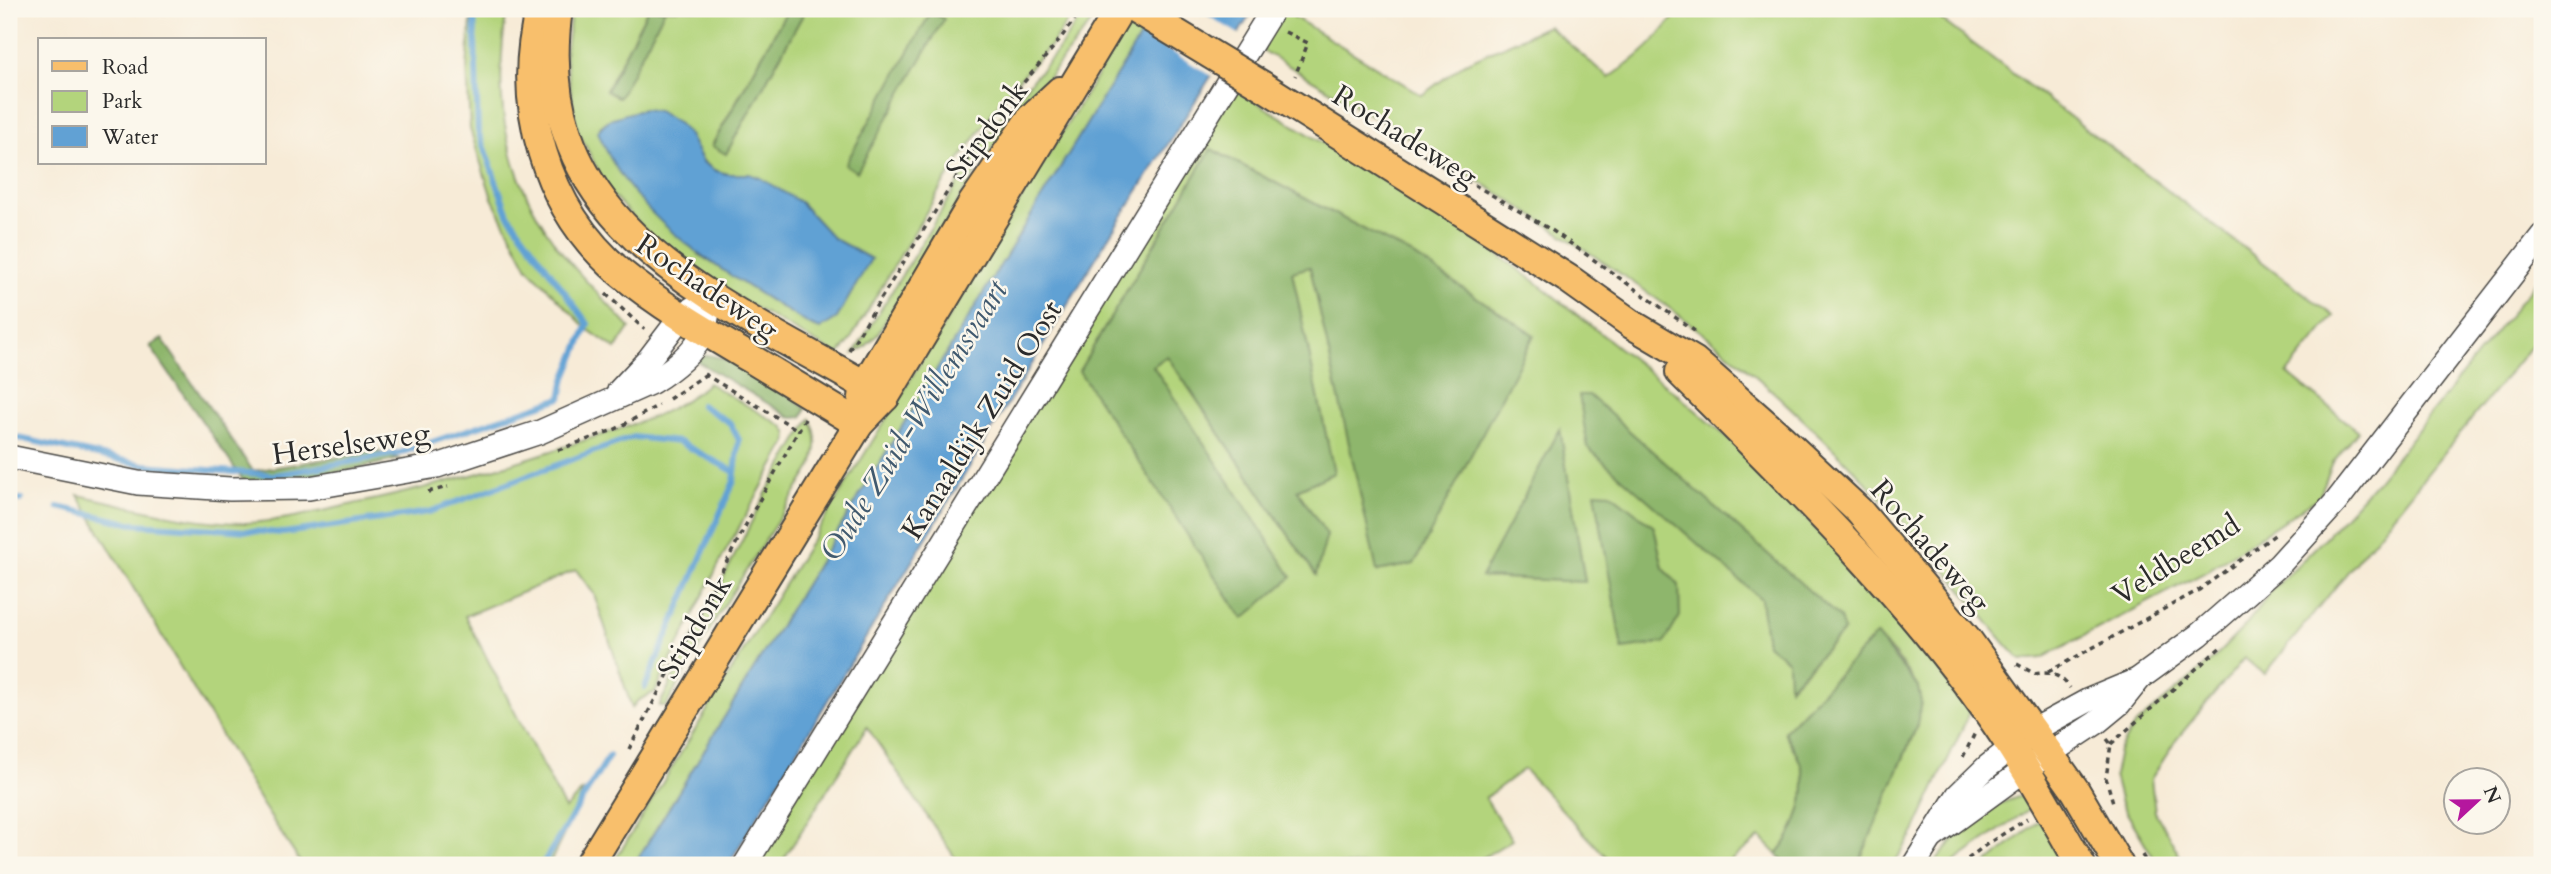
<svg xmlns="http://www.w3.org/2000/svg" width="2551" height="874" font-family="Cardo,serif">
<rect width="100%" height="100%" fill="#fbf7ec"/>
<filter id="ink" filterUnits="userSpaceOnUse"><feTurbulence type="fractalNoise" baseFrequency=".0143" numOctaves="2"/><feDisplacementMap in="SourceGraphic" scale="14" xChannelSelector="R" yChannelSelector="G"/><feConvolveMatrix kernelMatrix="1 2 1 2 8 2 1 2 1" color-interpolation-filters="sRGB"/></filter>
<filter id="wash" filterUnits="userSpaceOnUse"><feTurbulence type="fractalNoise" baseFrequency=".00686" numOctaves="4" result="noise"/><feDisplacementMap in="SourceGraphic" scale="28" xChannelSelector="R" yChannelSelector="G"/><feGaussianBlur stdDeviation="1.57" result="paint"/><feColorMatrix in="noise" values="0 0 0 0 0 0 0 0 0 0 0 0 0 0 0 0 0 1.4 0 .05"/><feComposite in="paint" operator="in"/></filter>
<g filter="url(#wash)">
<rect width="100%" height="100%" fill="#f7ebd7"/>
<g fill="#b3d47c" stroke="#6f8054" stroke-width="2" fill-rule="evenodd">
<path d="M472 9H507C494 89 501 160 546 230 569 266 601 296 630 328L616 349 587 329 528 268 492 198 470 129 467 67Z"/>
<path d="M572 9H648L606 90 619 97 665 9H788L712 145 726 154 806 9H1076L1051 45 1006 93 943 184 847 345 838 355 678 264 609 192 577 129 565 54ZM644 109 697 151 704 162 714 170 727 174H749L800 202 833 238 871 259 820 329 699 255 600 127 611 119Z"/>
<polygon points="1086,9 1101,10 984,159 877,335 865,347 854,353 997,120 1056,53"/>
<polygon points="1138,9 1157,9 634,865 612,865"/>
<path d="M1274 9H1298L1294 17 1422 95 1465 63 1548 26 1609 78C1642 55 1656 41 1680 9H1927L2334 316 2287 373 2358 431 2333 462 2319 497 2204 573 2042 658 2021 660C1993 634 1975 603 1950 575 1896 512 1839 452 1778 396 1716 339 1646 290 1576 244 1470 173 1361 109 1252 44Z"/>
<path d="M1227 84 1435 212 1494 252 1536 282 1678 395 1744 452 1911 630 1970 712 1914 832 1893 865H1858L1917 726 1918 687 1895 655 1876 635 1784 732C1791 744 1800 758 1803 771 1808 797 1794 835 1777 854L1760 837 1725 865H1614L1524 769 1485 798 1512 840 1471 865H960L867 727 780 865H753ZM1211 149 1411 254 1534 335 1378 571 1310 266 1292 272 1334 473 1297 490 1327 535 1315 574 1167 356 1152 367 1292 577 1079 371ZM1560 430 1585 582 1481 577ZM1610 493 1654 527 1663 568ZM1761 600 1844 631 1790 687 1788 661 1767 644Z"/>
<polygon points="2542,274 2542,332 2265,674 2244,658 2176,740 2151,779 2155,812 2185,865 2158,865 2121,803 2114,776 2119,750 2134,726 2209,663 2243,628 2276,586 2317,546 2376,482"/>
<path d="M708 383 784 427 788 434 787 442 723 556 655 692 637 701 632 708 594 594 576 570 465 616 565 809 583 790 577 807 549 865H302L262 804 78 495C132 506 189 523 245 523 280 522 316 512 349 505 427 489 504 467 579 442 624 427 672 416 708 383Z"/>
<path d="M810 419C819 436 817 449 812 466L717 617 666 706H659L766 493Z"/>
<polygon points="2024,795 2035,805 1950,865 1933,865 1970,820 2004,802"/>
<polygon points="2040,820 2073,865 1985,865"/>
</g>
<g fill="#8eb66c" stroke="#5c704c" stroke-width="2">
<polygon points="648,9 665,9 619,98 606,91"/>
<polygon points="788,9 806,9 726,154 712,146"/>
<polygon points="931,12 944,19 857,172 845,165"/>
<polygon points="1211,149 1411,254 1534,335 1414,564 1377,571 1310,267 1292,272 1334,473 1297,490 1327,535 1316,575 1167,356 1153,366 1292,577 1243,619 1079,371"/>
<polygon points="162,339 253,471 376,451 399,459 346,471 247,486 150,346"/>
<path d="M707 355C738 359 783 388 806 409L802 417 792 418 695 360Z"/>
<polygon points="1579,395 1589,395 1840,618 1844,631 1789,687 1788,661 1767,644 1761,599 1588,448"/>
<polygon points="1560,429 1585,582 1481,577"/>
<polygon points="1595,492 1610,493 1654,527 1663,568 1679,585 1680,616 1664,643 1622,649"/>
<path d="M1876 635 1918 687 1921 702 1917 725 1858 865H1786L1777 854C1794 835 1808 797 1803 771 1800 757 1791 744 1784 732Z"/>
</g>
<g fill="#61a1d4" stroke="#466680" stroke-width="2">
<polygon points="1157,9 1254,9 1108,238 728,865 634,865"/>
<path d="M644 109 658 111 679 124 689 135 703 162 714 170 727 174H749L760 178 800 202 833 238 871 259 837 318 820 329 810 325C730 275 634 225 598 132 605 116 629 114 644 109Z"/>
</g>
<polygon fill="#f7ebd7" points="1153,9 1197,9 1242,36 1215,78 1139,32"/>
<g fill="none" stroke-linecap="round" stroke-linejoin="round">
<g stroke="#61a1d4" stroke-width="6">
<polyline points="9,436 144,465 275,475 400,453 561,398 564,382 588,324 508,214 478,131 474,9"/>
<polyline points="9,497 21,500"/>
<polyline points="58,507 134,524 284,533 429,512 633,437 679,442 735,472"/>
<polyline points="645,687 734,481 739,440 730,423 701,405"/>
<polyline points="542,865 609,756"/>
</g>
</g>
</g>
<g filter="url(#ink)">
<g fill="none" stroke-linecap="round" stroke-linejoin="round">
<g stroke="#4a4845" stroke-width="26">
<g id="minor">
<polyline points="619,391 649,359 681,317 693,308"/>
<path d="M9 457 138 483 230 489 309 488 437 466 540 432 652 382C670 371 697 351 704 330 708 320 708 307 710 296"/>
<polyline points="1931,838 2026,769 2096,723 2119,704 2140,678 2199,635 2279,565 2336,502 2542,236"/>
<polyline points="745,865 1273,9"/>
<polyline points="1914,865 1958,795 1987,767 2034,730 2089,700 2137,680"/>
</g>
</g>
<g stroke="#4a4845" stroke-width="32">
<g id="major">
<path d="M540 9C515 104 545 209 621 273 661 306 706 332 750 358 786 380 823 402 859 424"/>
<path d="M558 9C526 233 729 303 885 397"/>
<polyline points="1263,86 1570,280 1633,325 1694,361 1781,438 1859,511 1967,639 2075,790 2119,865"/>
<path d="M1680 372C1788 480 1898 586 1987 711 2022 760 2051 813 2081 865"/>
<polyline points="862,404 865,385 972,204 1031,118 1060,91"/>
<polyline points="589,865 859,424 885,397 1120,9"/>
</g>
</g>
<g stroke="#4a4845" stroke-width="3.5" stroke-dasharray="5 5" stroke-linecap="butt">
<polyline points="1285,32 1308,43 1295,76"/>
<polyline points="1388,134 1553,231 1696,332"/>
<polyline points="606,294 644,329"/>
<polyline points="849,350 992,120 1058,42 1082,9"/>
<polyline points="704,374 798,430"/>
<polyline points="669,399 705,375"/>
<polyline points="558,450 616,429 659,405"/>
<polyline points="428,492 448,487"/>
<path d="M2017 664 2035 674C2051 671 2060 675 2070 688"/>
<polyline points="2048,672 2199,590 2276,534"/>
<polyline points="2107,739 2111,744 2106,778 2114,806"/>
<polyline points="2111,744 2222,646"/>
<polyline points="629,749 750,517 805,419"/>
<polyline points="1963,757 1975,733"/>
<polyline points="2142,855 2148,865"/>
<polyline points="1960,865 1987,844 2027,819"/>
</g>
<use href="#minor" stroke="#fff" stroke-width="23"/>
<use href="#major" stroke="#f8bf6c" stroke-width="28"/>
<g stroke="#4a4845" stroke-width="32" stroke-linecap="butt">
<polyline id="major-bridge" points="1136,9 1263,86"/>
</g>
<use href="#major-bridge" stroke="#f8bf6c" stroke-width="28"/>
</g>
</g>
<g text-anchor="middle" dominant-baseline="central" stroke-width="5" stroke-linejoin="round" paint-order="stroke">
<g font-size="30" fill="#2b2b2b" stroke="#fbf7ec">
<text transform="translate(987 130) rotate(-53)">Stipdonk</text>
<text transform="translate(1405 136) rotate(32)">Rochadeweg</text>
<text transform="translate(707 287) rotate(34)">Rochadeweg</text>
<text transform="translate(982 420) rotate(-58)">Kanaaldijk Zuid Oost</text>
<text transform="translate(351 444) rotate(-8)">Herselseweg</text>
<text transform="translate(1930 546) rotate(49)">Rochadeweg</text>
<text transform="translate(2176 560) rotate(-32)">Veldbeemd</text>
<text transform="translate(695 627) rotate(-59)">Stipdonk</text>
</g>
<g font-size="32" font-style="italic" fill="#415a6f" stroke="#fbf7ec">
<text transform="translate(914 421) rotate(-58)">Oude Zuid-Willemsvaart</text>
</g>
</g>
<rect width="2551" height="874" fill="none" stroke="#fbf7ec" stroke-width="35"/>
<rect x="38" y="38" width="228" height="126" fill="#fbf7ec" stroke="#a8a59f" stroke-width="2"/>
<rect x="52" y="61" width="35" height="10" fill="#f8bf6c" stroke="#a8a59f" stroke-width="2"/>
<text x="102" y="74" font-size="21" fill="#2b2b2b">Road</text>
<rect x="52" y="91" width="35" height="21" fill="#b3d47c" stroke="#a8a59f" stroke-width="2"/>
<text x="102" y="108" font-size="21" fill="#2b2b2b">Park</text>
<rect x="52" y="126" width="35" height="21" fill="#61a1d4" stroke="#a8a59f" stroke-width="2"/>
<text x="102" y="144" font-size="21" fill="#2b2b2b">Water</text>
<g transform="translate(2477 801) rotate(68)"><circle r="33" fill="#fbf7ec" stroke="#a8a59f" stroke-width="2"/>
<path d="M0-5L12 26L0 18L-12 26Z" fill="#b5179e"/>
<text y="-10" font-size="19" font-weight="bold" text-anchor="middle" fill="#2b2b2b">N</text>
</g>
</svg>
